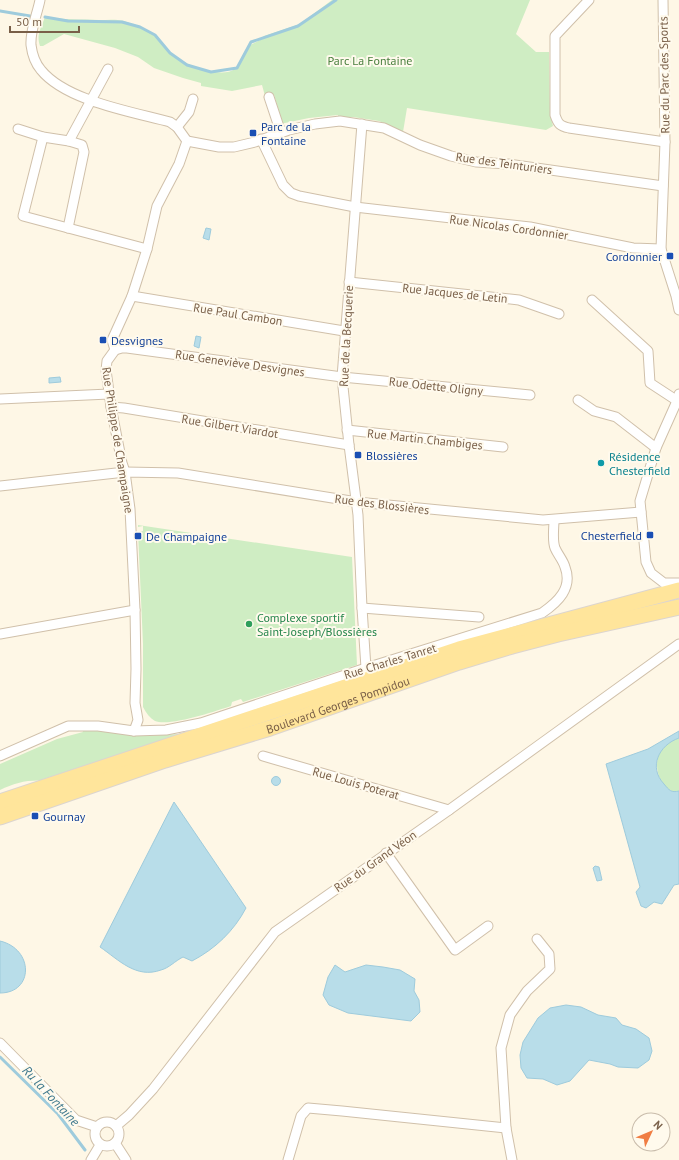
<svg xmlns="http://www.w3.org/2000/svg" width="679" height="1160" font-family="'PT Sans',sans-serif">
<rect width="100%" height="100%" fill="#fef7e6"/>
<g fill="#cfedc3">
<path d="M332 0H530L516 34 536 52H549L550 115 553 126 546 130 407 108 403 132 379 121 353 117 338 118V115L309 118 280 124 277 116 280 115 274 95 265 96 262 85 232 91 201 86V83L183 78 154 68 138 57 115 48 64 34 43 46H40C36 35 41 28 45 17 63 20 81 19 99 20 107 20 116 19 124 21 133 24 143 28 152 33 160 39 165 48 173 55 185 65 221 79 235 69 241 64 242 54 247 48 252 42 259 43 264 36L300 24Z"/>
<path d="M138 525 352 557 357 665 243 702 241 699 232 702 231 706C216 711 169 727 155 721 150 718 146 713 143 707V644L138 532 143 531V526L138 527Z"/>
<path d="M214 724 48 781C30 779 16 782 0 790V764L57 739 83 732 82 729 99 730 124 734 141 736 179 734Z"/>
<path d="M679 738V791C662 795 654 770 658 756 661 746 670 741 679 738Z"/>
</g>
<g fill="#b8dde9" stroke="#9ecbdc">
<polygon points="206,228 211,229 209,240 203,238"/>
<polygon points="196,336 201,337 199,348 194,346"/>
<polygon points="60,377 61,382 49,383 49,378"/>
<path d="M679 731V738C659 745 648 767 664 784 669 790 671 793 679 791V884L674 885 662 904 654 902 646 908 641 906 636 892 640 887 606 764 648 749Z"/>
<circle cx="276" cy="781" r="4.5"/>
<path d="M174 802 246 908C234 931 215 949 192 961L183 957C175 961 169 968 161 970 136 979 119 960 100 947Z"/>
<polygon points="595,866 599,867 602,880 597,881 593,868"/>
<path d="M0 941C34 949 34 993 0 993Z"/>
<polygon points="335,965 345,972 366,965 383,967 400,970 415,979 414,991 419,1000 420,1012 411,1021 348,1013 329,1005 323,995 328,977"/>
<polygon points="566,1005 581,1007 598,1015 616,1018 622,1025 636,1029 649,1038 652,1051 649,1060 638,1068 618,1067 610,1064 589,1060 570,1081 557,1085 543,1079 527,1078 521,1068 520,1055 523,1042 538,1018 550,1008"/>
</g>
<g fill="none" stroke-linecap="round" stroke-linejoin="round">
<g stroke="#9ecbdc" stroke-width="3">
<polyline points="0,11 30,16"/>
<polyline points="45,17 68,21 122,22 140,27 155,35 170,53 187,65 211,72 237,68 251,42 298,26 336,0"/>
<polyline points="0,1057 58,1114 85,1150"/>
</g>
<g stroke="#d0c0aa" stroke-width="11">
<g id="street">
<path d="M40 0C37 15 30 30 31 45 32 53 35 63 41 70 66 101 133 112 170 122L177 127 187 141"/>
<path d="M589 0 555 36V115C558 124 560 126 569 128L665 142"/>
<polyline points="663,0 665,142 661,249 676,296 679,310"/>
<polyline points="269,97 281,133"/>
<polyline points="362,124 342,377 349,445 358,515 362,608 366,668"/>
<polyline points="177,127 189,112 193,99"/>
<polyline points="18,129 43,137 69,141 82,145 84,152 68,228"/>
<polyline points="43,137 23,216 147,249"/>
<polyline points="261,139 283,185 291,193 299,196 355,207 530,227 633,248 661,249"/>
<polyline points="69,141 108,69"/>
<polyline points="187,141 219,147 234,147 255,142 289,130 315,124 340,121 384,128 420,145 451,156 476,162 508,164 663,186"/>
<polyline points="349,282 519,300 559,314"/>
<polyline points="132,296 344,331"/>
<polyline points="592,300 648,351 650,383 679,402"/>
<polyline points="115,350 122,348 127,348 342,377 530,395"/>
<polyline points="679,394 677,401 656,448 640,501 646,562 651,573 664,583 679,583"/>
<polyline points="0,399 109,394"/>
<polyline points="578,400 594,411 616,417 656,448"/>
<polyline points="111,407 124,408 349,445"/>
<polyline points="347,430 503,447"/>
<polyline points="0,486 125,472 178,473 357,502 543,520 641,512"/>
<polyline points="362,608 479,617"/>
<polyline points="0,634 135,610"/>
<polyline points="134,731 138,720 135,703 136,669 135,610 130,509 125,472 122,463 111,407 106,370 107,361 115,350 112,340 132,296 147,249 157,206 179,164 187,141"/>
<path d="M0 756 68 726H98L134 731 166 730 201 723 366 668 542 613C558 602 573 588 565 567 563 560 558 555 555 548 552 540 554 528 554 520"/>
<polyline points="263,756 449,810"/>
<polyline points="386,853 455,950 488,926"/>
<polyline points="0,1043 76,1120 97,1127"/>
<circle cx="107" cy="1134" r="12"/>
<polyline points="116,1126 129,1115 153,1089 275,932 449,810 679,644"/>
<polyline points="115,1143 126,1160"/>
<polyline points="91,1160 100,1145"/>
<polyline points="288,1160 301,1116 308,1108 342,1111 506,1128"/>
<polyline points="512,1160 506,1128 501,1048 510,1015 527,991 550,969 549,954 537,939"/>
</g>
</g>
<g stroke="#dcd5cf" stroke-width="17">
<g id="primary">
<polyline points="0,802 459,649 679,590"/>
<path id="s1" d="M0 817 165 760 270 728 459 662 512 646 558 634 679 607"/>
</g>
</g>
<use href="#street" stroke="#fff" stroke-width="9"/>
<use href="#primary" stroke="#ffe59b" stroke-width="15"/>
</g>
<g fill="#1a4fb4" stroke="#fffaed" stroke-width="1.5">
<rect x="249" y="129" width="8" height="8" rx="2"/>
<rect x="666" y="252" width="8" height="8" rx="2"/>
<rect x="99" y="336" width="8" height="8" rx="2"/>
<rect x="354" y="451" width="8" height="8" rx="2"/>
<rect x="646" y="531" width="8" height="8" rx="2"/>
<rect x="134" y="532" width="8" height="8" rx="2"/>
<rect x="31" y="812" width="8" height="8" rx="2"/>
</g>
<circle fill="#0f9aa8" stroke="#fffaed" stroke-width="1.5" cx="601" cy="463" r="4"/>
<circle fill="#2e9e5b" stroke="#fffaed" stroke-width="1.5" cx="249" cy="624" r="4"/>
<g text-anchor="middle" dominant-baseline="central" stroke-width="4" stroke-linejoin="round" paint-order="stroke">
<g font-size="12" fill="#4b803f" stroke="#fffaed">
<text x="370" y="60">Parc La Fontaine</text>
</g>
<g font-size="12" fill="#795f48" stroke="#fffaed">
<text transform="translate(664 75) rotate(-91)">Rue du Parc des Sports</text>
<text transform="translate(504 163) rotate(8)">Rue des Teinturiers</text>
<text transform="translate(509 227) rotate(8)">Rue Nicolas Cordonnier</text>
<text transform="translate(455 293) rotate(6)">Rue Jacques de Letin</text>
<text transform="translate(238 314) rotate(9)">Rue Paul Cambon</text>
<text transform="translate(346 336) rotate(-87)">Rue de la Becquerie</text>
<text transform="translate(240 363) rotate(8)">Rue Geneviève Desvignes</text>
<text transform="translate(436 386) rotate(6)">Rue Odette Oligny</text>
<text transform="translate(230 426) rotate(9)">Rue Gilbert Viardot</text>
<text transform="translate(425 439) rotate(6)">Rue Martin Chambiges</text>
<text transform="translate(118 440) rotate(81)">Rue Philippe de Champaigne</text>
<text transform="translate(382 504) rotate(7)">Rue des Blossières</text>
<text transform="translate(390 661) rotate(-17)">Rue Charles Tanret</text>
<text stroke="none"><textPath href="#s1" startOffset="356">Boulevard Georges Pompidou</textPath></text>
<text transform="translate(356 783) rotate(16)">Rue Louis Poterat</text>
<text transform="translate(375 861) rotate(-35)">Rue du Grand Véon</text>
</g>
<g font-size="12" fill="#164399" stroke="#fffaed" text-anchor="start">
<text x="261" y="126">Parc de la<tspan x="261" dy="14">Fontaine</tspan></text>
<text x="662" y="256" text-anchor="end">Cordonnier</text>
<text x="111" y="340">Desvignes</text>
<text x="366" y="455">Blossières</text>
<text x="642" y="535" text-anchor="end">Chesterfield</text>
<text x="146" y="536">De Champaigne</text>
<text x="43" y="816">Gournay</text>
</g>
<g font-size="12" fill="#0d838f" stroke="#fffaed" text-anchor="start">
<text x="609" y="456">Résidence<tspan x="609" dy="14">Chesterfield</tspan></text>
</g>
<g font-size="12" fill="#27864d" stroke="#fffaed" text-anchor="start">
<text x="257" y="617">Complexe sportif<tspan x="257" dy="14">Saint-Joseph/Blossières</tspan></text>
</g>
<g font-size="13" font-style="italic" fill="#40798e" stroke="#fffaed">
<text transform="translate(51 1096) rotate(47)">Ru la Fontaine</text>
</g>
</g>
<g transform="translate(651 1132) rotate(46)"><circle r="19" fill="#fffaed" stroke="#c9bcab"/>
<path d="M0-3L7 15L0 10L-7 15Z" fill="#f07d43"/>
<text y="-6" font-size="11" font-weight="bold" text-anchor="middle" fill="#795f48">N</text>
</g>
<path d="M10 26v6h69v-6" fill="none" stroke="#795f48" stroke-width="2"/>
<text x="16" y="26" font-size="12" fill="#795f48" stroke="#fffaed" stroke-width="3" paint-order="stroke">50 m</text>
</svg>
